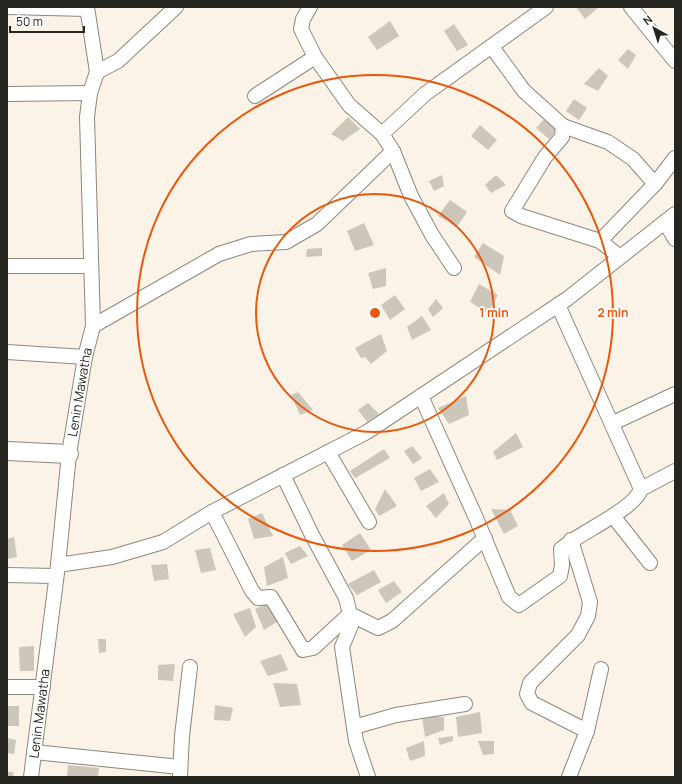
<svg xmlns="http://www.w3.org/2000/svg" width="682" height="784" font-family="Manrope,sans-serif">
<rect width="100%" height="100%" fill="#fbf3e7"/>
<g fill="#cdc6ba">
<polygon points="576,7 599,7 585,19"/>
<polygon points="390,21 399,36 377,50 368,37"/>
<polygon points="454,24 468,45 457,51 444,31"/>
<polygon points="628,49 636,55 628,69 618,60"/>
<polygon points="599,68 608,76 598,91 584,84"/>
<polygon points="574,99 587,108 579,120 566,111"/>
<polygon points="547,116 560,127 549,139 536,128"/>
<polygon points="348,117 360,129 343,141 331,134"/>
<polygon points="480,125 497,140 488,150 471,136"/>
<polygon points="442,175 444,186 434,191 429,181"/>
<polygon points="496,175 506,185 491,193 485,185"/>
<polygon points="450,200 467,212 457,227 438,216"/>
<polygon points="364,223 374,245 355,251 347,231"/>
<polygon points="483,243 504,256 500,275 474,257"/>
<polygon points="322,248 322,256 306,257 307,249"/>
<polygon points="386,268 386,286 373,289 368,273"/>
<polygon points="479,284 498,295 488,313 470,302"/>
<polygon points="395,295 405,309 390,320 381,305"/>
<polygon points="436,299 443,308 433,317 428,309"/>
<polygon points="422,316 431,330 412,340 407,327"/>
<polygon points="381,334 387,351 371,364 365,357 361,358 355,348"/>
<polygon points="298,392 313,410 300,415 291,395"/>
<polygon points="466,396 469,415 449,424 438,408"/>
<polygon points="368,403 379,414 367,422 358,410"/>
<polygon points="516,433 523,447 497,460 493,452"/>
<polygon points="412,446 422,458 413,464 404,451"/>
<polygon points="384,449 390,458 355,478 350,471"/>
<polygon points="430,469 439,482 421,491 414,478"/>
<polygon points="385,489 397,506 379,516 375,509"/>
<polygon points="444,493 449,504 436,518 426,506"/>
<polygon points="491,509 510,510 518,526 504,534"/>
<polygon points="262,513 273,536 254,539 248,519"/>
<polygon points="360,533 371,550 352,561 342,545"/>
<polygon points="14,537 17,557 7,559 7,539"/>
<polygon points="300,546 308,556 291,564 285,553"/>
<polygon points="210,548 216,570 201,573 195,550"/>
<polygon points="283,557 288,578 267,586 264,567"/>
<polygon points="167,564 169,579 154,581 151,565"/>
<polygon points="374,570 381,582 357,595 348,584"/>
<polygon points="394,581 402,592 386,603 378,590"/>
<polygon points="270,602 280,620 264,630 255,609"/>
<polygon points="250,608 256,627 245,637 233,614"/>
<polygon points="98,639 106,639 106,652 99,653"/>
<polygon points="34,646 34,671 20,671 19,647"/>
<polygon points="281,654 288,670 268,676 260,661"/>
<polygon points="175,664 173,681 158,680 158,665"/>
<polygon points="273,683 297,684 301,705 280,707"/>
<polygon points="215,705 233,708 230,721 214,720"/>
<rect x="7" y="706" width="12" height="20"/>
<polygon points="480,712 482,733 458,737 456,717"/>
<polygon points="422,716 444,717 444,730 425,737"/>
<polygon points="453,736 453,741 440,745 438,738"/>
<polygon points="7,738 16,740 14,754 7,753"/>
<polygon points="424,741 425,756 410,761 406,748"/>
<polygon points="478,741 494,741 494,754 483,755"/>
<polygon points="68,765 99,768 98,777 67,777"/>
<polygon points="7,772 13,772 14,777 7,777"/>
</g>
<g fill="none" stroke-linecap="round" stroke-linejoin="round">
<g stroke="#8e877c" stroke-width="16">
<g id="minor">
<polyline points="7,7 87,9"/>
<polyline points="310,7 303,19 301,29 315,57 349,105 382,134"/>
<polyline points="631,7 675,61"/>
<polyline points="492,47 524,91 563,126 562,137 545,157 512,211 521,216 600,241 620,257"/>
<polyline points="97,72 118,61 176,7"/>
<polyline points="7,94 90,93"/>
<polyline points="255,96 315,57"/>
<polyline points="563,126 608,142 633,159 655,184"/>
<polyline points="393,151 411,196 432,235 454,268"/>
<polyline points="665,222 675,239"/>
<polyline points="600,241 655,184 675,158"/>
<polyline points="7,266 90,266"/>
<polyline points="93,326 219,254 251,244 286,242 317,224 393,151 382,134 425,94 546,7"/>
<polyline points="7,352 85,357"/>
<path d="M421 396 476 518 509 597 519 605 560 576 562 565 561 549C580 532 634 510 641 489L558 305"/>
<polyline points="613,423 675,394"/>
<polyline points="328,452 369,522"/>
<polyline points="283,475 312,535 346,598 352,623 342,647 356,741 368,777"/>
<polyline points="641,489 675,471"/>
<polyline points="212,512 252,591 258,598 271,597 303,650 313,648 350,614 378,628 392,621 485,538"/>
<polyline points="613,516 650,563"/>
<polyline points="571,540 590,602 588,616 578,635 530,683 527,694 532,703 587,731"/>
<polyline points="58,565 112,557 163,542 212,512 367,432 567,299 675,214"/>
<polyline points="7,575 55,576"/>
<polyline points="7,687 43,687"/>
<polyline points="354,727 396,715 465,704"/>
<polyline points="34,752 180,767"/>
<polyline points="180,776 182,736 190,667"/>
<path id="s1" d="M31 777 58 565 69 454 85 357 93 326 87 117 90 93 97 72 87 7"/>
<polyline points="569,777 587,731 601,669"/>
</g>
</g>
<g stroke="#8e877c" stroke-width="20">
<polyline id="major" points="7,451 69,454"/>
</g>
<use href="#minor" stroke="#fff" stroke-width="14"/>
<use href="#major" stroke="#fff" stroke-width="18"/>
</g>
<g fill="none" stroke="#e8590c" stroke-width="2">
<circle cx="375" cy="313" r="119"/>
<circle cx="375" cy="313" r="238"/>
</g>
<g text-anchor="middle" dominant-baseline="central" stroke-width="3.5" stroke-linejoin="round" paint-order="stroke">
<g font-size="13" fill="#272520" stroke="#fff">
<text stroke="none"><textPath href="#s1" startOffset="388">Lenin Mawatha</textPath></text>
<text stroke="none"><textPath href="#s1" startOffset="64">Lenin Mawatha</textPath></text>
</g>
</g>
<circle cx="375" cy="313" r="6" fill="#e8590c" stroke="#fff" stroke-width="2"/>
<g font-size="12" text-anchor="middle" font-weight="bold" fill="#e8590c" stroke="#fff" stroke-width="3.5" stroke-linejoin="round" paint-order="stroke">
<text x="494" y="317">1 min</text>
<text x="613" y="317">2 min</text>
</g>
<rect width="682" height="784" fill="none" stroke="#272520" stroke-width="16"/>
<g transform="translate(654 28) rotate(321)" stroke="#ffffff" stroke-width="3" paint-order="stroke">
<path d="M0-3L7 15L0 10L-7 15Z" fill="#272520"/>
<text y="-6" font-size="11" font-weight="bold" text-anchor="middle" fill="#272520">N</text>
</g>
<path d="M10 26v6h74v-6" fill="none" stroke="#272520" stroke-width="2"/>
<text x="16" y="26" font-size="12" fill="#272520" stroke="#ffffff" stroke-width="3" paint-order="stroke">50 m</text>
</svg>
